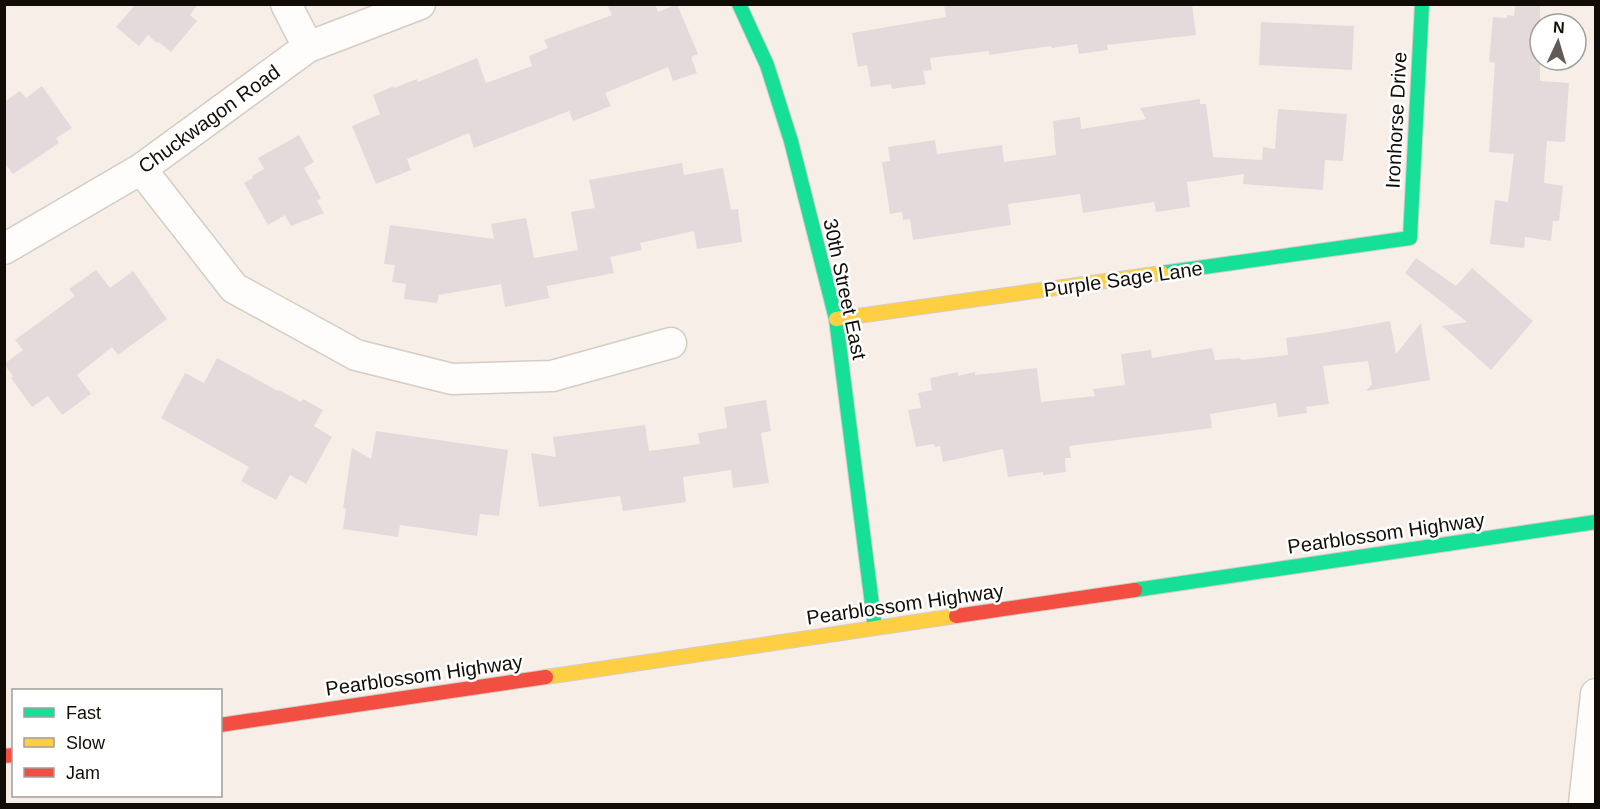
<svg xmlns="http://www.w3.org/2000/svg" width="1600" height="809" font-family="Helvetica,sans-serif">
<rect width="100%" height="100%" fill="#f7efe7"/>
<g fill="#e4dadc">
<polygon points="136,4 198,4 190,15 197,21 171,52 159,42 157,43 148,35 139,46 116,27"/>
<polygon points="607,4 655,4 658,12 677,4 698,54 691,57 697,73 673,81 668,67 605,93 611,106 573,121 569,111 474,148 469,133 407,159 411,170 376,184 352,126 380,114 373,95 394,86 394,88 417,79 418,82 477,58 486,83 532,66 529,56 548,48 544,40 612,15"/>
<polygon points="944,4 1192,4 1196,35 1107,45 1108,50 1079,54 1077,44 1052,48 1051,46 989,55 989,51 930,58 932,70 923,71 926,84 892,89 891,84 871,87 867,65 858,67 852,33 946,17"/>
<polygon points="1515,4 1540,4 1540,80 1541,81 1569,83 1565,142 1547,141 1544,183 1563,186 1559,221 1553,221 1551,241 1525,237 1524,248 1490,244 1495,200 1508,202 1514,154 1489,152 1495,63 1489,62 1493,17 1507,18 1507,15 1514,16"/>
<polygon points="1261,22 1354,26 1352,70 1259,65"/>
<polygon points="42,86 72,128 56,138 59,143 13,174 4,162 4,102 20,91 26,98"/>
<polygon points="1200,99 1200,104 1206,104 1213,157 1262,160 1263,147 1275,149 1278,109 1347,114 1343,161 1325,160 1323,190 1243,184 1244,174 1187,182 1190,207 1156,212 1154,202 1083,213 1080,194 1008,204 1011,225 913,240 910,219 903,220 902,212 890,214 882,162 890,161 888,147 935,140 937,154 1002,145 1004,162 1056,155 1053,121 1080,117 1081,129 1146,119 1140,108"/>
<polygon points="299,135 314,162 304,168 321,198 317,201 324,213 291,226 285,215 268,225 244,183 253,178 252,176 264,169 258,158"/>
<polygon points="682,163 684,175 723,168 731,210 738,209 742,242 697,249 694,231 640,243 642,250 610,257 614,273 547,286 549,298 505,307 501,284 439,295 437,303 404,299 406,284 392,282 395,265 384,264 390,225 494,239 491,224 526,218 534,258 578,250 571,212 595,208 589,180"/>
<polygon points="1416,258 1456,286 1472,268 1533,321 1491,370 1442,326 1467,322 1405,273"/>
<polygon points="96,270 110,288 133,271 167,319 118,355 112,347 77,375 91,394 62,415 48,396 32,407 11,378 13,376 4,364 23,350 15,340 75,296 69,289"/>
<polygon points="1390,321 1396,354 1421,323 1430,380 1366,391 1372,384 1368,361 1323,366 1329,404 1306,407 1307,413 1278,417 1276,403 1210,414 1212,428 1069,446 1071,458 1065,458 1066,472 1043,475 1043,472 1008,477 1003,449 943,462 940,446 935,447 934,444 916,447 908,410 921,408 918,393 932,390 930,378 958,372 958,376 975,372 975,375 1037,368 1041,402 1095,396 1093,389 1125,385 1121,354 1151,350 1152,358 1212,348 1215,360 1240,358 1241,360 1288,355 1286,338 1328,332"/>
<polygon points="217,358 278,391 279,390 301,402 303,399 323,410 314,426 332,437 306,484 290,475 276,500 241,481 249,467 161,418 185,373 204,383"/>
<polygon points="766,400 771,431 761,433 769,483 733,488 731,470 683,477 686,502 623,511 620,496 539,507 531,453 556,457 553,437 645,425 649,451 700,444 698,433 727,428 724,407"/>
<polygon points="376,431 508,450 499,516 480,514 477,536 400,525 398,537 343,529 346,509 343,508 352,448 371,459"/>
</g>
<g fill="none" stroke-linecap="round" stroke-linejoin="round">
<g stroke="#d4cdc6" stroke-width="33">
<g id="street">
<polyline points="286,4 308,47"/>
<polyline points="141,169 234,288 356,355 452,379 552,376 671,343"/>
<polyline points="4,249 141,169 308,47 420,4"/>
<polyline points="1584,804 1596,694"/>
</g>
</g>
<g stroke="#d4cdc6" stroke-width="16">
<g id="fast">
<polyline points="739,4 767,65 791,141 836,319 875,628"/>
<polyline points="1162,273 1410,238 1422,4"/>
<polyline points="1135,590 1596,522"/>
</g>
</g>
<g stroke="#d4cdc6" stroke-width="16">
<g id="slow">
<polyline points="836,319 1162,273"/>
<polyline points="546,677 956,616"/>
</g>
</g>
<g stroke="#d4cdc6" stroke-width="16">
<g id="jam">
<polyline points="956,616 1135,590"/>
<polyline points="220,725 546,677"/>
<polyline points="4,756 14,755"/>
</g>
</g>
<use href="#street" stroke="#fefdfb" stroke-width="30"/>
<use href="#fast" stroke="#16e098" stroke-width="14"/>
<use href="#slow" stroke="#ffcf43" stroke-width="14"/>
<use href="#jam" stroke="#f24e42" stroke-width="14"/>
</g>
<g text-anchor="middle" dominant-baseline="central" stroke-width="5" stroke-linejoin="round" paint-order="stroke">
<g font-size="20" fill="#120c06" stroke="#fff">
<text transform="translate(209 119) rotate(-36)">Chuckwagon Road</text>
<text transform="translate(1396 120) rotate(-87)">Ironhorse Drive</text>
<text transform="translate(1123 279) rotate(-8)">Purple Sage Lane</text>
<text transform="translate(845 289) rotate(78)">30th Street East</text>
<text transform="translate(1386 533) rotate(-8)">Pearblossom Highway</text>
<text transform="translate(905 604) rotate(-8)">Pearblossom Highway</text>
<text transform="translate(424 675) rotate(-8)">Pearblossom Highway</text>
</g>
</g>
<rect width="1600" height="809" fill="none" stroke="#120c06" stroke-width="12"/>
<rect x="12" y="689" width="210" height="108" fill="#ffffff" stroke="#a09e9b" stroke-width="1.5"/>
<rect x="24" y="708" width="30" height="9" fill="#16e098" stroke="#a09e9b" stroke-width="1.5"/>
<text x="66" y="719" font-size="18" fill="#120c06">Fast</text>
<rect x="24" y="738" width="30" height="9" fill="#ffcf43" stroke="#a09e9b" stroke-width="1.5"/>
<text x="66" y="749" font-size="18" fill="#120c06">Slow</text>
<rect x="24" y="768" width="30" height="9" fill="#f24e42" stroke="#a09e9b" stroke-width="1.5"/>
<text x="66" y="779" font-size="18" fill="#120c06">Jam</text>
<g transform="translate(1558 42) rotate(4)"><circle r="28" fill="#ffffff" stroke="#a09e9b" stroke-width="1.5"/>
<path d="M0-4.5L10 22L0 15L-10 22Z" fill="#625b55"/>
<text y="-9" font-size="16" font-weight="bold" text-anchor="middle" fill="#120c06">N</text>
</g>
</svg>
